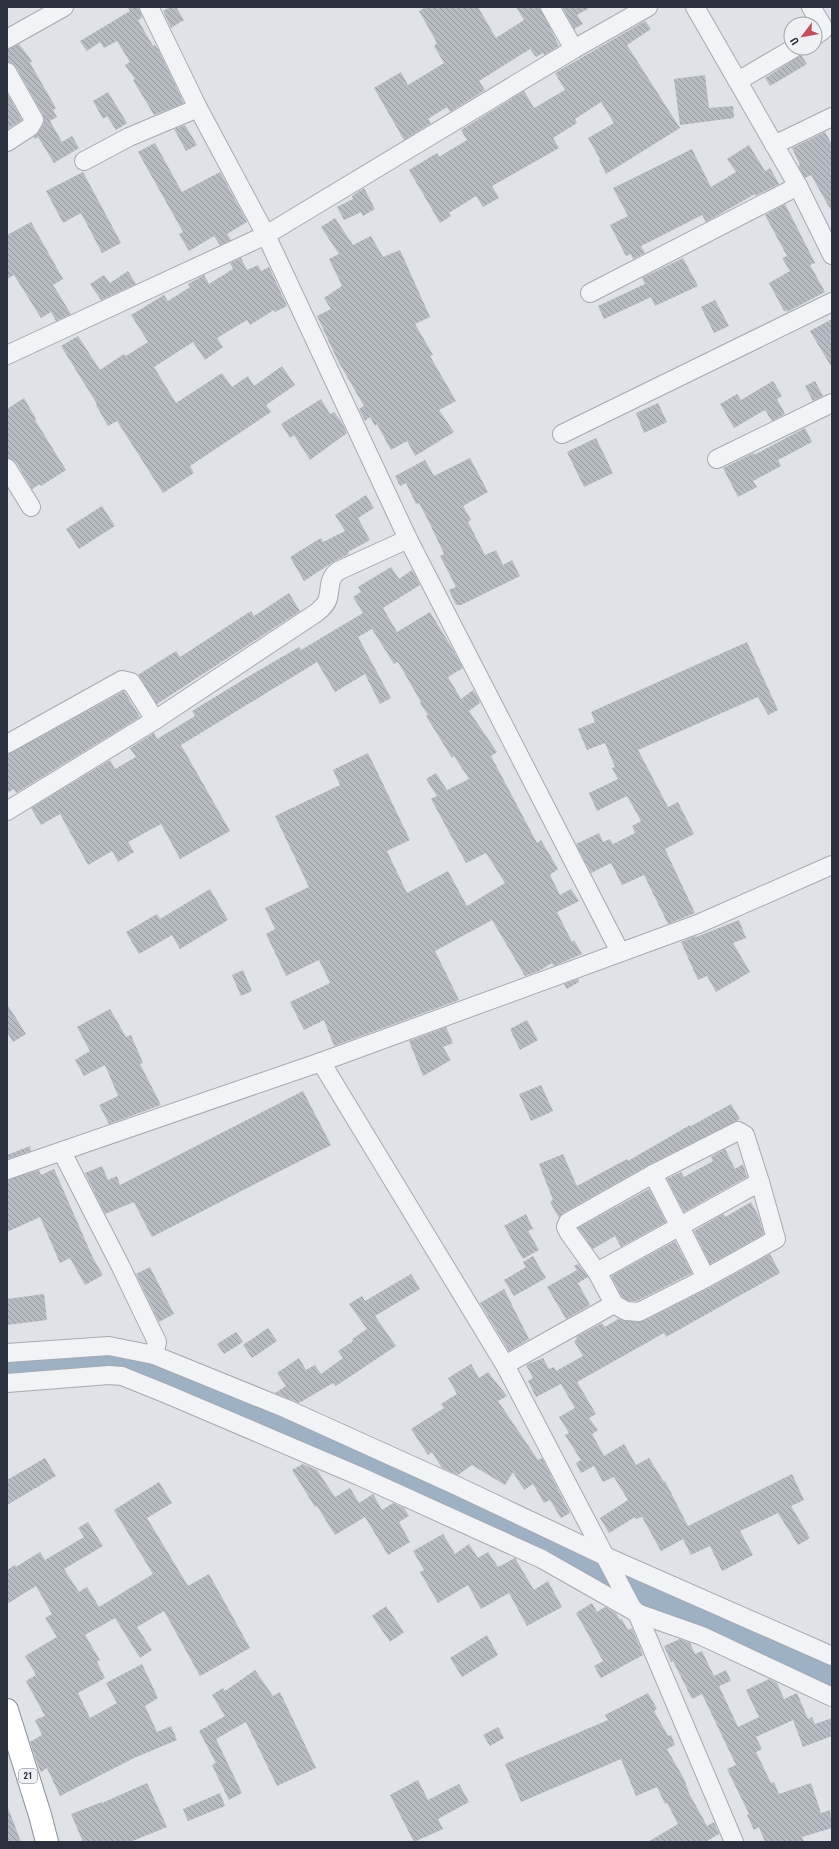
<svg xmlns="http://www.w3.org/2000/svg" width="839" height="1849" font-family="'Roboto Condensed',sans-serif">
<defs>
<pattern id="building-back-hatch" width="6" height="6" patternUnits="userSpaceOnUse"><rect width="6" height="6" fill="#b7bcc3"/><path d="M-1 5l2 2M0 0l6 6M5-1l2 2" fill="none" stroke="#9599a0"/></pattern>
</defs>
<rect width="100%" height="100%" fill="#dfe2e7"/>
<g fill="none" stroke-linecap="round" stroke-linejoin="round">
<polyline stroke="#9db0c4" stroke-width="27" points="7,1367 123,1361 832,1675"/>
</g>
<g fill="url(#building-back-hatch)">
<polygon points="128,7 139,7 142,18 138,20 153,46 155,45 159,51 184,103 154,115 133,80 135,79 125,65 130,62 117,41 104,48 100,42 87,51 80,41 130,11"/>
<polygon points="170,7 176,7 184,20 171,28 163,11"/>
<polygon points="426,7 478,7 496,38 524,20 516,7 540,7 559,46 544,55 543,53 536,57 530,49 479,81 485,90 450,112 447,107 428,119 431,123 404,140 374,88 401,72 408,85 444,63 434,46 437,43 419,11"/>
<polygon points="562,7 591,7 577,15 583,24 574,29"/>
<polygon points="645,21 651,29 627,45 680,128 606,174 599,160 600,159 588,138 614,123 601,102 575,119 577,123 553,138 559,148 492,186 499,198 483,207 476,196 449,213 451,216 440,223 409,170 437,153 439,157 467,140 461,130 524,91 534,108 565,90 555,73"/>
<polygon points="19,44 32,61 30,63 56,108 53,110 57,117 50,121 62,142 72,136 79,148 54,163 38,137 35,139 34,137 43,125 44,120 43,115 16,67 12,63 7,62 7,49"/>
<polygon points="801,55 807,64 770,86 765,78"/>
<polygon points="705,75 709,108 733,106 734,118 680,125 674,79"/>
<polygon points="108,92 127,123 116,130 107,116 103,119 93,101"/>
<polygon points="7,93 22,120 7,129"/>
<polygon points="185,125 197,145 186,151 174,129"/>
<polygon points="825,132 832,144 832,212 811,175 805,178 798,166 800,165 792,148"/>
<polygon points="155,143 182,192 220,172 247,222 227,234 231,240 220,245 214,236 189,251 179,234 183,232 138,152"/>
<polygon points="749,145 765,171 770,168 779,184 755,196 755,194 706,222 702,215 641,246 645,253 633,259 631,254 626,256 610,225 628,216 613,188 692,149 711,187 736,172 727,159"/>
<polygon points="83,172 121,243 102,253 81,213 63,223 46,191"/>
<polygon points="364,188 375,209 363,216 361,212 344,220 337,207 353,199 352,196"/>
<polygon points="785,204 815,263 810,265 825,292 787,312 786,310 784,311 769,283 790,271 782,258 787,256 765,215"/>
<polygon points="335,218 353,245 371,236 383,257 400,250 430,317 415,324 433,355 430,356 456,401 439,410 454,432 415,456 407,441 391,450 377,424 375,426 370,417 365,421 359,409 364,406 338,361 317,316 331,309 324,298 342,286 329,259 339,254 321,227"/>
<polygon points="31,222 63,279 53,285 71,314 56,321 51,312 41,318 14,275 7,279 7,235"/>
<polygon points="241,258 247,270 258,265 261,271 269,267 287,306 275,312 274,310 250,325 247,320 217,338 223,347 205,360 193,342 154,367 176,403 222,373 232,387 248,376 254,386 282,366 295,385 266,405 271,412 190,466 194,473 163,493 117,421 108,426 96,405 97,404 61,346 78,336 100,370 124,354 126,356 148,342 131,315 164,295 168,301 190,287 188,284 204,275 209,284 233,269 230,263"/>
<polygon points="683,258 698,286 655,306 651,297 604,319 598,306 645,284 642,278"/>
<polygon points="128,271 136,284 101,300 90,284 104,275 110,283"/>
<polygon points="715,300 729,326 714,333 701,307"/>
<polygon points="832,319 832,368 810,331"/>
<polygon points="773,381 782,396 777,399 785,414 772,421 765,410 734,428 720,404 737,394 741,400"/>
<polygon points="815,381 823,396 813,401 805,386"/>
<polygon points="24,398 36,419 35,420 66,470 41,486 40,484 32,489 16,462 7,458 7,409"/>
<polygon points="321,399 330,414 334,412 341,421 347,433 310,460 294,435 290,438 281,424"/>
<polygon points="658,403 667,422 644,433 636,413"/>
<polygon points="805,428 812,442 778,460 781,466 753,481 757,487 738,497 723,468 754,453 754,455"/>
<polygon points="596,438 613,473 584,487 567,452"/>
<polygon points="470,458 488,492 463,506 471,520 468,522 485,555 496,550 503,565 512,560 520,576 461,605 456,605 449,590 456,587 440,556 444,554 430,524 419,503 416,504 406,483 400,486 395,476 425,460 434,476"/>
<polygon points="366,495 374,508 358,518 370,540 348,552 349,554 333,562 304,581 290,557 321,538 323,542 345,531 335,515"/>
<polygon points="102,506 115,526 79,549 66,529"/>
<polygon points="391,567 399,579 412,570 420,585 383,608 397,632 430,612 452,648 463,668 448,677 461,699 473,690 477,696 480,703 469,711 497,752 491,756 537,843 541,840 558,869 550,875 560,895 571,889 579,901 557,912 572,942 574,940 582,954 554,966 552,963 539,971 525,976 492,920 435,951 459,1000 334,1046 324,1020 304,1030 290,1002 330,983 319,960 286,976 266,934 275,929 265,908 309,887 275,816 340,785 333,770 368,753 410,840 387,851 407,893 448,871 467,906 505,883 486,853 466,863 431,799 437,796 426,779 436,773 447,790 469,779 454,756 452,758 426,716 428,715 420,703 421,702 398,662 394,664 372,629 358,637 391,698 380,704 365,674 335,692 317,662 181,745 230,831 180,859 161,824 128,842 134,852 118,862 112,851 88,865 60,814 41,825 31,808 110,760 115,769 136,757 130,748 154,733 157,739 195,716 192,711 251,675 299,647 301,650 363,613 353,597 361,592 358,587"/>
<polygon points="289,593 300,611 157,704 138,675 176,651 180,657 251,611 254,616"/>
<polygon points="747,642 778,710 768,715 758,697 638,750 668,807 678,802 694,834 665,849 695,913 668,924 644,875 622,885 611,863 591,873 576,844 599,833 603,842 610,839 613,844 635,833 632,826 641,821 627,796 597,811 589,793 618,779 612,768 615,767 605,743 587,750 578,729 595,722 591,712"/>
<polygon points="124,691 140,717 16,793 14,789 7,793 7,755"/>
<polygon points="210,889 228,920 180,949 172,935 139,954 126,932 157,914 160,919"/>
<polygon points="739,920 746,938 733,943 750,972 716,992 707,976 698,980 681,942 695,936 696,937"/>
<polygon points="243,970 252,991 241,996 232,975"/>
<polygon points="578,979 579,982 567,989 564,984"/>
<polygon points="7,1004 26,1034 13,1042 7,1032"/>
<polygon points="110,1009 126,1037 131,1035 143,1063 140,1064 161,1105 109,1124 99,1105 118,1096 105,1065 84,1076 75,1060 90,1051 77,1027"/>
<polygon points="527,1020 538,1040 520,1050 510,1029"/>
<polygon points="446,1027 453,1043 443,1047 451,1060 423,1076 409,1041"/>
<polygon points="541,1085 553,1111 531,1121 519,1094"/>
<polygon points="303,1091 331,1145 152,1237 134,1202 105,1214 85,1173 102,1166 108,1180 117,1176 120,1185"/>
<polygon points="731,1104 740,1119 648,1165 563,1213 559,1218 550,1202 553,1200 539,1164 563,1154 577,1186 627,1159 628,1161 690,1125 691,1126"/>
<polygon points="30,1146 31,1151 7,1159 7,1155"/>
<polygon points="725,1149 735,1169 743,1164 747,1177 684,1212 667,1179 681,1172 684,1177 713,1161 711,1157"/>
<polygon points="54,1169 93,1258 103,1275 85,1285 70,1258 60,1263 40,1217 7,1232 7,1180 39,1170 41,1175"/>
<polygon points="649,1189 666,1222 621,1247 615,1236 593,1249 578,1228"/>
<polygon points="751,1202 758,1215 764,1234 710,1264 694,1231 723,1214 725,1217"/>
<polygon points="526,1214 533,1229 528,1231 539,1250 523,1259 504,1226"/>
<polygon points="675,1241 692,1273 637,1301 629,1301 622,1297 611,1276"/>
<polygon points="770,1254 780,1273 666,1337 664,1333 577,1382 596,1414 589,1418 598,1430 592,1434 604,1456 624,1444 636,1465 649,1458 664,1482 665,1481 688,1526 792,1474 804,1500 791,1506 810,1538 798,1545 778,1513 740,1531 753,1555 722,1571 710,1546 691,1555 683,1539 661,1551 642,1517 636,1519 635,1517 609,1533 600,1518 628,1500 614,1477 603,1482 594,1466 581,1473 576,1463 581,1460 565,1435 569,1433 559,1417 575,1408 561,1384 536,1397 528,1381 533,1378 526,1365 543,1358 549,1369 554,1367 556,1371 583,1356 574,1341 577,1339 576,1337 602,1323 605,1327 618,1319 625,1321 644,1321 711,1287"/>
<polygon points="533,1256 546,1278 514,1296 504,1280 526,1267 523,1262"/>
<polygon points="578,1264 588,1277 578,1283 590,1305 566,1319 547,1287 577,1270 574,1266"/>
<polygon points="150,1267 174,1314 159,1322 136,1274"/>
<polygon points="411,1274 420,1289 375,1316 396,1346 336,1386 333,1383 299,1403 275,1393 286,1386 277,1373 299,1358 306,1370 315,1365 321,1374 343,1358 338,1351 353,1341 352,1339 367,1329 349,1304 362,1296 365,1301"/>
<polygon points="504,1289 529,1339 509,1351 480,1303"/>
<polygon points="44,1294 47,1320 7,1325 7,1299"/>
<polygon points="268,1328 277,1341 252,1358 243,1345"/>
<polygon points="236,1332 243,1342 224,1354 217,1344"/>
<polygon points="471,1364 479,1378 488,1372 507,1396 498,1401 538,1460 542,1458 570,1513 561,1518 550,1500 544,1503 533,1484 524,1490 513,1472 505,1485 472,1465 458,1475 442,1468 432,1452 428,1455 411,1429 444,1408 441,1404 457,1394 448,1378"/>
<polygon points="45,1458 56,1476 7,1505 7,1480"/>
<polygon points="303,1464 317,1470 335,1497 350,1488 359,1503 373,1494 382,1510 393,1503 404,1508 409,1516 399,1522 410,1542 388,1555 365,1517 335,1535 317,1506 315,1507 292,1470"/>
<polygon points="159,1482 172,1503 147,1518 188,1586 209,1574 250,1648 200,1676 164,1611 137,1627 152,1650 140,1658 115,1618 85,1635 100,1660 97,1662 105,1678 78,1693 90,1718 117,1703 106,1683 142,1664 158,1698 145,1706 157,1732 171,1726 177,1740 134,1758 60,1796 47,1768 41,1772 38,1766 30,1742 42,1735 35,1720 45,1716 26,1681 36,1675 25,1656 57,1637 45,1618 52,1614 36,1586 7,1604 7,1570 15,1565 16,1567 40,1552 45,1560 84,1537 78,1528 88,1522 103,1546 64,1569 79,1592 87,1587 99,1607 153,1574 114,1510"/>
<polygon points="443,1534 455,1554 469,1544 478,1558 488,1552 498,1567 515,1558 534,1590 548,1581 562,1607 527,1626 509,1593 481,1609 468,1585 438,1603 420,1572 424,1570 413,1551"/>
<polygon points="592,1603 597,1612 605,1607 616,1613 620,1620 621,1618 628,1630 632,1628 643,1655 601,1678 594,1666 603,1661 576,1613"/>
<polygon points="386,1606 404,1632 390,1642 372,1616"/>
<polygon points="487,1635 498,1655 462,1677 450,1658"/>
<polygon points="680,1639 690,1643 695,1654 702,1651 714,1676 726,1670 731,1681 719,1686 738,1727 759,1717 746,1690 769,1679 777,1683 784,1699 797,1693 808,1719 812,1717 815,1724 832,1718 832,1736 803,1747 793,1720 756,1737 762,1749 756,1752 771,1783 774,1782 779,1794 811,1783 821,1813 830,1810 832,1828 802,1837 804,1842 765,1842 759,1827 754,1830 747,1815 749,1814 727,1769 736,1765 702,1694 692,1699 673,1661 671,1662 664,1646"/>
<polygon points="255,1670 273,1696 280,1692 316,1768 277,1786 246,1722 216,1739 242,1793 229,1800 212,1765 216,1763 199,1731 225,1716 212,1695 223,1688 225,1691"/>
<polygon points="648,1693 657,1709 654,1711 668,1736 671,1735 675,1745 667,1749 684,1779 689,1793 707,1826 714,1822 719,1834 705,1842 648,1842 678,1824 667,1803 665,1804 657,1787 636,1796 621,1759 521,1802 505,1764 608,1720 605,1715"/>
<polygon points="498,1727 504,1738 490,1746 483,1735"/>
<polygon points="418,1780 428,1800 459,1784 469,1802 438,1819 443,1829 414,1842 390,1795"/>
<polygon points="147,1783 167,1827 130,1842 83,1842 71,1814 102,1802 102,1803"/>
<polygon points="220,1793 225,1806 188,1821 183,1809"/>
<polygon points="7,1808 8,1808 21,1842 7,1842"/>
</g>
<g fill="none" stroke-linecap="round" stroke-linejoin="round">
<g stroke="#a5a9b1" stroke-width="20">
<g id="minor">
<polyline points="149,7 198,108 266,235 408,539 620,952"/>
<polyline points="550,7 574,49"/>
<polyline points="695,7 798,186 832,255"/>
<polyline points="811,7 822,25 823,30 815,36"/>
<polyline points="7,39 64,7"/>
<polyline points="7,72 34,120 30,127 7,142"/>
<polyline points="738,81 794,48"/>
<polyline points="774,145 832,117"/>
<polyline points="84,161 129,137 198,108"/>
<polyline points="590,293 798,186"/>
<polyline points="7,355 266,235 574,49 648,7"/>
<polyline points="562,434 832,302"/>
<polyline points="717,459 832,403"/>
<polyline points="7,468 31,507"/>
<polyline points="7,744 122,680 131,682 135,688 155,720"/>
<path d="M7 811 155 720 316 613C321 609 327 604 328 598 331 586 328 579 338 571L408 539"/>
<polyline points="321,1062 505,1365 631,1606 637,1613 734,1842"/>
<polyline points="62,1152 121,1267 157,1342 154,1355"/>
<polyline points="7,1170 321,1062 698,924 832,865"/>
<polyline points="597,1272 569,1233 566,1227 568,1222 653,1174"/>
<polyline points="614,1304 597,1272 760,1182"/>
<polyline points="7,1353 109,1346 154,1355 287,1409 455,1485 607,1557 832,1656"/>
<polyline points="505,1365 614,1304 626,1311 639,1312 706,1278 653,1174 738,1131 745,1135 760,1182 776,1239 706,1278"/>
<polyline points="7,1383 109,1375 122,1376 169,1395 359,1476 542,1559 637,1613 702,1636 832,1697"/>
</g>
</g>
<g stroke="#88909c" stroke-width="24">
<polyline id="highway" points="7,1710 40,1815 47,1842"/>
</g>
<use href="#minor" stroke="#f2f3f6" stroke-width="18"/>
<use href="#highway" stroke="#fff" stroke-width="22"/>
</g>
<g text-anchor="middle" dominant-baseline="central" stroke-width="3.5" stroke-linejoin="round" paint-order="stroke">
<rect fill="#eff1f5" stroke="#656a74" stroke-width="1" x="19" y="1769" width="18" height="14" rx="3"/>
<g font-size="9" font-weight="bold" fill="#2a303d">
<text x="28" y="1776">21</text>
</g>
</g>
<rect width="839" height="1849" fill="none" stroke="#2a303d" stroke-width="16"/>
<g transform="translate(803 36) rotate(238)"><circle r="19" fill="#eff1f5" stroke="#a0a4ab"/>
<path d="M0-3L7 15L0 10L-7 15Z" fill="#c24f5e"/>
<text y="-6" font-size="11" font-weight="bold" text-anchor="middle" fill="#2a303d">U</text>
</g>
</svg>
